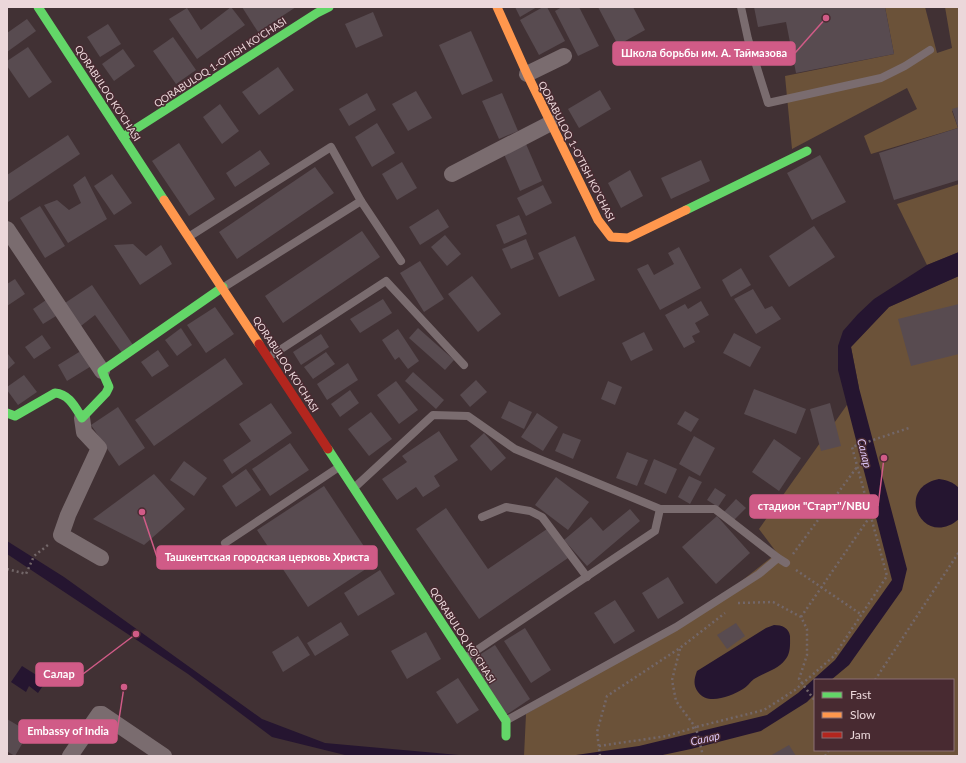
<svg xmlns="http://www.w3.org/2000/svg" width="966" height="763" font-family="Lato,sans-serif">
<rect width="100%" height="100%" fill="#413134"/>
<g fill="#6b5239" fill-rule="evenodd">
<polygon points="885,7 925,7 937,53 952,48 945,7 959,7 959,109 952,111 958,128 871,154 864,136 917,109 907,88 792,149 785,76 894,54"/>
<polygon points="959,184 959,252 927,265 897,204"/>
<path d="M959 276V756H524L526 714 696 617 777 553 759 529 859 388 851 347 889 307ZM815 680H953V750H815Z"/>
</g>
<g fill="#251530">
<polygon points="959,252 959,276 889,307 851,347 859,388 907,569 902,590 849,665 831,680 815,680 815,694 807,702 761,731 691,749 658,756 569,756 639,746 767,715 798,693 835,660 892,580 838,370 838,346 843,331 858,314 874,299 927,265"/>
<path d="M939 479C947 480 953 482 959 488V519C923 550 893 488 939 479Z"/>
<polygon points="7,541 64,577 262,719 325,743 470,756 349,756 272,737 188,674 7,554"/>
<path d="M774 625C782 625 789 628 790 636 790 644 791 653 785 660 777 670 765 672 754 679 750 682 747 687 743 689 731 696 708 706 698 692 693 685 694 679 697 671L766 628Z"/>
<polygon points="22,666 46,681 38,693 29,686 26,692 11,682"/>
</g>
<g fill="#584b50">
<polygon points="231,7 245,25 197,59 169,19 187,8 201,30"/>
<polygon points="242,7 296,7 258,32"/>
<polygon points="515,7 537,7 520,17"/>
<polygon points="543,7 547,7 565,41 539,55 520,20"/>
<polygon points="562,7 579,7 599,46 578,56 555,11"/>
<polygon points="598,7 633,7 645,30 618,45"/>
<polygon points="754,7 885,7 894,54 796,73 786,22 758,27"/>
<polygon points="373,12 383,36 356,48 345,24"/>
<polygon points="27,19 36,31 7,52 7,33"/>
<polygon points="108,24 121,44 100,57 87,37"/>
<polygon points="471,31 493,81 462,95 439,45"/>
<polygon points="173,37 196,70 176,84 153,51"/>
<polygon points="28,47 52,82 29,98 7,66 7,61"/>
<polygon points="123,49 135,66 114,81 102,64"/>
<polygon points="278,67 294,90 259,115 242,92"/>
<polygon points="600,90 611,109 579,128 568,109"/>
<polygon points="416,91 432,118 408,131 392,104"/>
<polygon points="367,93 376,110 349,126 339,109"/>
<polygon points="502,93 518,131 499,139 482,101"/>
<polygon points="220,104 239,131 222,144 203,117"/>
<polygon points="959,107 959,180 894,200 879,153 958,128 952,109"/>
<polygon points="377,123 395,153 372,167 355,137"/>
<polygon points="68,135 80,154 8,202 7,175"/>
<polygon points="179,143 215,199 189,216 152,161"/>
<polygon points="526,144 542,181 520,191 504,154"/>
<polygon points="260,150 270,164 235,187 226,173"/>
<polygon points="820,155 846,202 812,220 787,173"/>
<polygon points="701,160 710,181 671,199 661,178"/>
<polygon points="402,162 417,188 397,200 382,174"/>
<polygon points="315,167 334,193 237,259 219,232"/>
<polygon points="630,170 643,196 621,208 608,183"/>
<polygon points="112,174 132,203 114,215 94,186"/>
<polygon points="85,176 107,219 68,243 44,205 57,200 69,210 81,203 73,185"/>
<polygon points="543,185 552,203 526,216 517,198"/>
<polygon points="40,206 65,246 45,258 20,218"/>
<polygon points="438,209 449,227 420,245 409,227"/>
<polygon points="519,215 527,234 504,244 496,225"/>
<polygon points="814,226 835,257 789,287 769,256"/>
<polygon points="362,231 380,257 283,323 265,296"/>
<polygon points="445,235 461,254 447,266 431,247"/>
<polygon points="575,236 595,280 559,297 538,253"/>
<polygon points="526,239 534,259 511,269 502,249"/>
<polygon points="133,244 146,256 161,245 172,264 140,285 114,245"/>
<polygon points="679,247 701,288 660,310 637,269 648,264 654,275 674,264 668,253"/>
<polygon points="420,261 444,299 424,312 400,273"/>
<polygon points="741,268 751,285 731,297 722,280"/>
<polygon points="472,276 501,314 478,332 448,294"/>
<polygon points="15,279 25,294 7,306 7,284"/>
<polygon points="92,285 133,345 122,353 95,315 77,329 62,305"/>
<polygon points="753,289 765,309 772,306 781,319 756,334 734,299"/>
<polygon points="383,299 392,313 360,333 350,319"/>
<polygon points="46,300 56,316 43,324 33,309"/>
<polygon points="701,301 709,315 695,323 700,332 692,336 695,342 684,348 665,315 685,304 688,309"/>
<polygon points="959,304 959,354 911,366 898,319"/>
<polygon points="215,307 234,334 206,353 187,325"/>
<polygon points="181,328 192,345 177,356 165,340"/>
<polygon points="418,328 454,360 445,370 409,338"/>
<polygon points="398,329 419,361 408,369 399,357 395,360 382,340"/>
<polygon points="644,332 653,350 631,361 622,343"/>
<polygon points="734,333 761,347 750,367 723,353"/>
<polygon points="321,334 329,347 301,365 293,352"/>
<polygon points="42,335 51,348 34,359 25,347"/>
<polygon points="84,349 93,365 67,381 58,365"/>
<polygon points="158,350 169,366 152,377 141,362"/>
<polygon points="326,352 335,364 313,379 304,367"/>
<polygon points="7,354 8,354 15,363 7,370"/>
<polygon points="225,358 243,384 154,446 135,420"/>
<polygon points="348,363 358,380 327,400 317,384"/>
<polygon points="413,372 444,400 436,409 405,381"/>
<polygon points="24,375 37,392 18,405 7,390 7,387"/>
<polygon points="476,380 487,392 470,407 460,395"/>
<polygon points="396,381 418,410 399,424 377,395"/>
<polygon points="608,381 622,387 615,405 601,399"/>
<polygon points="754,389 806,409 796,434 744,414"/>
<polygon points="350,390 359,403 340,417 331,404"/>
<polygon points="509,401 532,412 524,429 501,418"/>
<polygon points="271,403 292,433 232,474 223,460 251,441 239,424"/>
<polygon points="830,403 841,446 821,451 810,409"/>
<polygon points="118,407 145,448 119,466 91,425"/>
<polygon points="685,411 699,419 691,432 677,424"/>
<polygon points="371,412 392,439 369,456 348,429"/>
<polygon points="537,413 558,427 543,451 521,437"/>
<polygon points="439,431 458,460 434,476 440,486 423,497 416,487 397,500 382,479 407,462 402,456"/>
<polygon points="484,433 506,458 491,471 470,446"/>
<polygon points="563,433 581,440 573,459 555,451"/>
<polygon points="694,436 715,448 700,476 679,464"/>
<polygon points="774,439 801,458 779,491 752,472"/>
<polygon points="290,443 309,470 270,496 252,469"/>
<polygon points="627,452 648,460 637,486 616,478"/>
<polygon points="654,459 677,469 666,494 644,484"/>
<polygon points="184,461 207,478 194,496 170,480"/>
<polygon points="246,469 261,490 236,507 222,486"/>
<polygon points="154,474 185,509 144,545 93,519"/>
<polygon points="689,476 702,482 690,504 678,497"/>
<polygon points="556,477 589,502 568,530 535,505"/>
<polygon points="324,486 375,563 308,607 257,530"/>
<polygon points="715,488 726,495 718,507 707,500"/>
<polygon points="736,499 746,508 734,520 724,512"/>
<polygon points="446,508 488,569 547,529 568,558 479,619 416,529"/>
<polygon points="630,509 640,521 587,566 564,540 591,517 603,531"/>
<polygon points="717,516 750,553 716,584 682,547"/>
<polygon points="380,570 395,594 358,616 344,593"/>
<polygon points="668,577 684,603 658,619 642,593"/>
<polygon points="615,600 635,631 614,644 594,613"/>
<polygon points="341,622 349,635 315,656 307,643"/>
<polygon points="736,623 745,636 727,649 717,635"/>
<polygon points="525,628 551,670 531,683 504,641"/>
<polygon points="426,632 441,659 407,679 391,651"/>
<polygon points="298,636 310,655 283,672 272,652"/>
<polygon points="495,645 530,699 506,715 470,661"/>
<polygon points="458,678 479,710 457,724 436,692"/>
<polygon points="7,719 29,732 15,756 8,752 7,755"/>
<polygon points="789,745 796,756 770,756"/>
</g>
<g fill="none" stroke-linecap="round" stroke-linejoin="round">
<g stroke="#736769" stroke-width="2.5" stroke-dasharray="2 3" stroke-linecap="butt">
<polyline points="793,554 857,467"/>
<polyline points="7,569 26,574 34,556 48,545"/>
<polyline points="796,570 862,615"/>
<polyline points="738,603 773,602 801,617 807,629 807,655 799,679 815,701"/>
<polyline points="801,617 871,515"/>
<polyline points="680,649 672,680 676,701 696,728 703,756"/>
<polyline points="875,680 959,552"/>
<polyline points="599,746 667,736 696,727 764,710 795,690 834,656 887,576 852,447 909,428"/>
<polyline points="600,756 597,732 607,696 680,648 725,613"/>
<polyline points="825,756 829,750"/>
</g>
<g stroke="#7a6c6f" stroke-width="8">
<polyline points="741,7 748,39 768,103 881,78 905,66 930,50"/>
<polyline points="361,201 401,261"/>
<polyline points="190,236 331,147 361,201 224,287"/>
<polyline points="269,357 386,281 464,365"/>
<polyline points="354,488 433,415 468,416 515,449 660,509 715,509 778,558 786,563"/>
<polyline points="482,517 506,507 530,511 542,517 587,577"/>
<polyline points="225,543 339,467"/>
<polyline points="465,658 655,531 660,509"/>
<polyline points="507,720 676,627 759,574 778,558"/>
</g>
<g stroke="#7a6c6f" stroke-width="16">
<polyline points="527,74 564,56"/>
<polyline points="452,174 551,123"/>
<polyline points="7,229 102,371"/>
<polyline points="82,418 84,432 99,448 68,515 61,535 101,558"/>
<polyline points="70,756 99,714 102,714 164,756"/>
</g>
<g stroke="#63d668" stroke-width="9">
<polyline points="38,7 164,200"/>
<polyline points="123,137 317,13 329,7"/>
<polyline points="686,210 807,151"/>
<path d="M7 413 15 416 55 393C69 394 75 407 82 418L106 393 109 387 102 371 223 287"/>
<polyline points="328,449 506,721 506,736"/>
</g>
<g stroke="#ff974d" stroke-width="9">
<polyline points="497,7 527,74 598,220 611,237 628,238 686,210"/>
<polyline points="164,200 259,344"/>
</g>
<polyline stroke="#b3261e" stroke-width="9" points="259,344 328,449"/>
</g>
<g text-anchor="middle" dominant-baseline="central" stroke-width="3" stroke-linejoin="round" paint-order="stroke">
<g font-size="10" fill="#ebd7da" stroke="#482a31">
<text transform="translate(220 62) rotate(-33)">QORABULOQ 1-O'TISH KO'CHASI</text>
<text transform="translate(108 93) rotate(57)">QORABULOQ KO'CHASI</text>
<text transform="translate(577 151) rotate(63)">QORABULOQ 1-O'TISH KO'CHASI</text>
<text transform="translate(286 364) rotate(57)">QORABULOQ KO'CHASI</text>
<text transform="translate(463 635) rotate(57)">QORABULOQ KO'CHASI</text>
</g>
<g font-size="11" font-style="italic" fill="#dcc5f6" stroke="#482a31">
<text transform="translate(865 453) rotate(76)">Салар</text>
<text transform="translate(705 738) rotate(-13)">Салар</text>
</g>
</g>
<path fill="none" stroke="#d05b87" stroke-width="1.5" d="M826 18L795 53M884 458L878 506M142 512L157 557M136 634L83 674M124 687L117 732"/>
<g fill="#d05b87" stroke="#482a31" stroke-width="1.5">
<circle cx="826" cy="18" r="4"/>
<circle cx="884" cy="458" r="4"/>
<circle cx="142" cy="512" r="4"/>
<circle cx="136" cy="634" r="4"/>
<circle cx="124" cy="687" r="4"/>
</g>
<g fill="#d05b87" stroke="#d05b87" stroke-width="1.5">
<rect x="613" y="42" width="182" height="23" rx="4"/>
<rect x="750" y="495" width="128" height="23" rx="4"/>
<rect x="157" y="546" width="220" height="23" rx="4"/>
<rect x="36" y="663" width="47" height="23" rx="4"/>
<rect x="19" y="720" width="98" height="23" rx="4"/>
</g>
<g font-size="11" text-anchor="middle" font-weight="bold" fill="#fff">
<text x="704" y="57">Школа борьбы им. А. Таймазова</text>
<text x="814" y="510">стадион "Старт"/NBU</text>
<text x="267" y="561">Ташкентская городская церковь Христа</text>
<text x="59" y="678">Салар</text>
<text x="68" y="735">Embassy of India</text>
</g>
<rect width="966" height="763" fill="none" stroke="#ebd7da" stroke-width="16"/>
<rect x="814" y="679" width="140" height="72" fill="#482a31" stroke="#896f75"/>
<rect x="822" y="692" width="20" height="6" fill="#63d668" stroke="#896f75"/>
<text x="850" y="699" font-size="12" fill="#ebd7da">Fast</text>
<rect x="822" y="712" width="20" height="6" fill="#ff974d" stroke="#896f75"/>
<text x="850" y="719" font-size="12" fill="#ebd7da">Slow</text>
<rect x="822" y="732" width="20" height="6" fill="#b3261e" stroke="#896f75"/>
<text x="850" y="739" font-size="12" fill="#ebd7da">Jam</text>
</svg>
